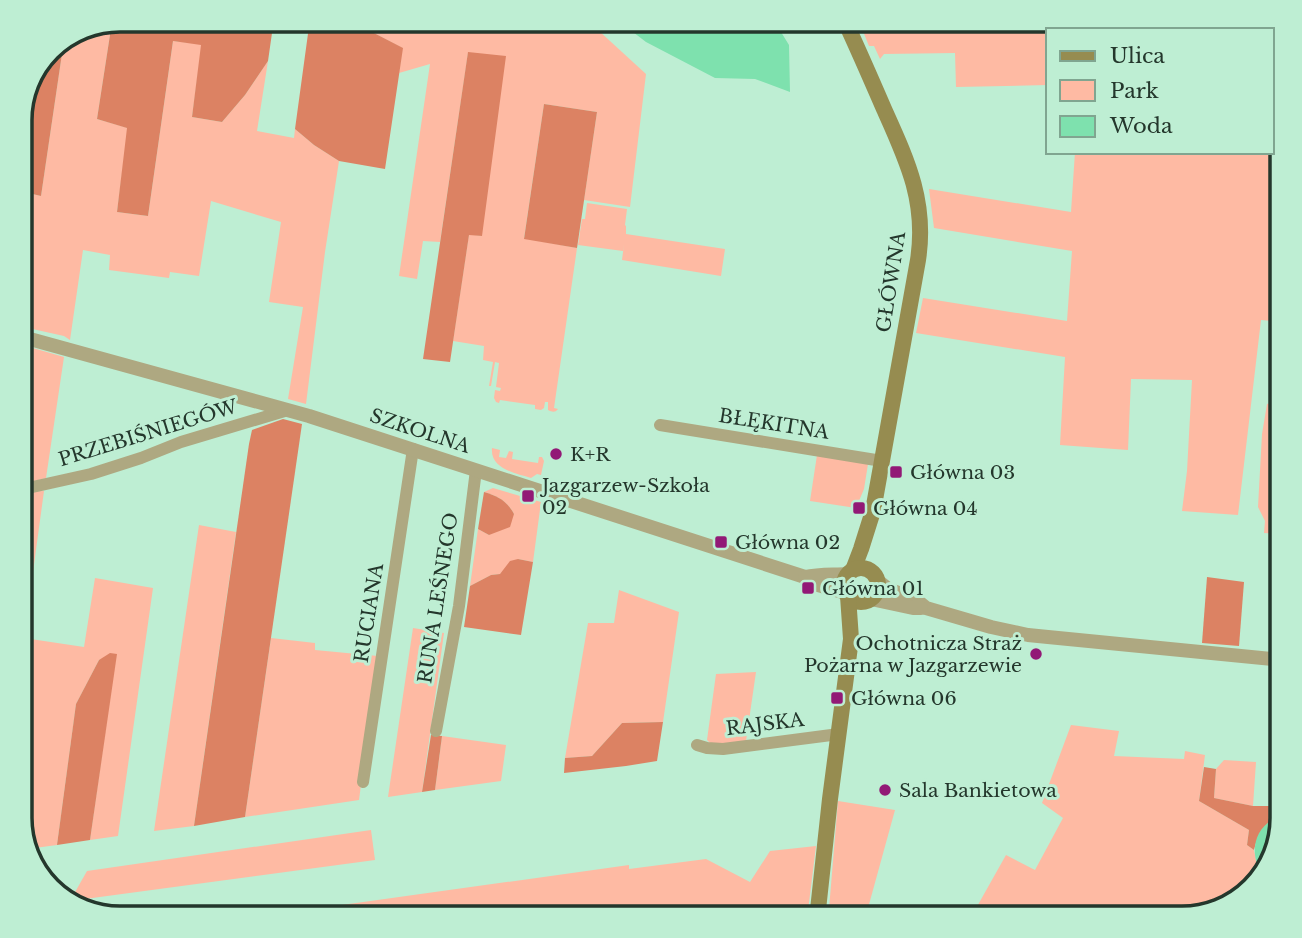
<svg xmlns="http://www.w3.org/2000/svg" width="1302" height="938" font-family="'Libre Baskerville',serif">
<rect width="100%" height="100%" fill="#beeed3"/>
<g fill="#febaa3">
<path d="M364 19H586L646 74 630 207 584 200 597 112 544 104 524 238 577 248 554 408 558 409C555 413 552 412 548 410V402H545L544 408 541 410 535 409V405L500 400 499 403 496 402 494 398 495 390 500 391 501 388 496 387 499 363 495 362 491 386H489L493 362 483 360 484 346 453 341 469 234 482 236 468 53 440 242 423 241 417 279 399 276 430 64 399 73 402 48 372 32Z"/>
<polygon points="858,19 1183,19 1214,30 1048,30 1048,85 956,87 955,53 884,54 880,59 874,46 869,46"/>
<polygon points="112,22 97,119 128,128 117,212 148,216 173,41 202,44 192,117 222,122 245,95 268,61 257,131 294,138 295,129 314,145 339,161 325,252 306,404 288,399 303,307 269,302 281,222 211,201 199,276 170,272 169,278 109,270 110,255 83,250 70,340 64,336 19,326 19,112 37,77 20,191 41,196 64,40"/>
<polygon points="1272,75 1283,119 1283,384 1271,375 1272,321 1261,320 1238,515 1182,511 1187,471 1192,380 1131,379 1128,450 1060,445 1065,357 916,333 923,298 1067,321 1072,251 934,228 929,189 1071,212 1075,152 1272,152"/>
<polygon points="587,203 627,209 625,225 626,226 626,234 725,249 721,276 622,260 624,244 623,251 578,245 582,219 585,219"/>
<polygon points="19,344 64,357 46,478 19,485"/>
<polygon points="1283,399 1283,534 1264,533 1265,521 1258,507 1262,434 1267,404"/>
<path d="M492 448 500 450 499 457 506 458 509 451 513 452 512 459 538 463 539 457H542L544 461 541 475 537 474 531 478C515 473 490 469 492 448Z"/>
<polygon points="817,455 868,464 864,489 856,508 810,501"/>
<path d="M493 488 541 502 533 562 518 559 500 574 491 575 470 586 478 529 489 535 514 514C507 501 498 496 484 492Z"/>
<polygon points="44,491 24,638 84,647 95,578 153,588 118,836 90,840 116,654 99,660 76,704 57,845 27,849 19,825 19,492"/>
<polygon points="199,525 236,532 194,826 154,831"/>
<polygon points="619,590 679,612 663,722 622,723 592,756 565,758 588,623 614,623"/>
<polygon points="413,628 444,633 422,792 388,797"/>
<polygon points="271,638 315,643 315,650 378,656 359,800 245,817"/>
<polygon points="756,672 746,741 712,745 707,740 716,674"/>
<polygon points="1071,725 1119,731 1114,756 1184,759 1185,751 1205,755 1199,801 1249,830 1247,845 1254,850 1258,870 1262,879 1227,908 1183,919 970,919 1006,855 1035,870 1063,818 1042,803"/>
<polygon points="442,736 506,745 501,781 435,790"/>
<polygon points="1224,760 1256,762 1253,806 1214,798 1216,769"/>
<polygon points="838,801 895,810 865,919 855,919 829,909"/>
<polygon points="371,830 375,860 70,901 87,871"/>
<polygon points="816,846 807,919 242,919 629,865 629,869 706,859 750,882 770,851"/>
</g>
<g fill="#dc8263">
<polygon points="119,19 274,19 268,61 245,95 222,122 192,117 201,45 173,41 148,216 117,212 127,128 97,119 112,22"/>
<polygon points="310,19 364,19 372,32 403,48 385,169 339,161 314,145 295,129"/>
<polygon points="64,40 41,196 20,191 37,77 53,44"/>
<polygon points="468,52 506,56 482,236 469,235 450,362 423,359"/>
<polygon points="544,104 597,112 577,248 524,239"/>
<polygon points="283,419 302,424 245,817 194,826 249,444 252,430"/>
<path d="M484 492C498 496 507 501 514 514L510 527 489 535 478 529Z"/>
<polygon points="518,559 533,562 521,635 464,627 470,586 491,575 500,574 510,561"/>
<polygon points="1207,577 1244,582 1239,646 1202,643"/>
<polygon points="110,653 117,654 90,840 57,845 76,704 99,660"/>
<polygon points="663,722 657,761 626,766 564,773 565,758 592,756 622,723"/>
<polygon points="431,735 442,736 435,790 422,792"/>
<path d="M1204 767 1216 769 1214 798 1253 806H1283V815C1266 821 1258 833 1254 850L1247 845 1249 830 1199 801Z"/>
</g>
<g fill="#7ee1ae">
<polygon points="616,19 773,19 789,45 790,92 755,79 715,78 646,42"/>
<path d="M1283 815V819L1263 878C1248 852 1253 825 1283 815Z"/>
</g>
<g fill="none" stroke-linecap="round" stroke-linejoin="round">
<g stroke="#aea881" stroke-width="12">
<polyline points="660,425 882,461"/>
<polyline points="19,490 91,474 141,458 181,442 288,410"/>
<polyline points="436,731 459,606 476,470"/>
<polyline points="697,745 707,748 723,749 839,734"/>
<polyline points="363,782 413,449"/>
</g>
<g stroke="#aea881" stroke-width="14">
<polyline points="19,336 309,416 805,577 811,583 846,593"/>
<path d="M805 577C819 574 833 575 848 574"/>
<polyline points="878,581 888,589 915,599 926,608 991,627 1028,635 1048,637 1283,660"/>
<polyline points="871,599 913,608 921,608"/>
</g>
<g stroke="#968c50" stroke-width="16">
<path d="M844 19C858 49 871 79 884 109 907 160 927 202 918 260L873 511 861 549 853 570"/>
<circle cx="861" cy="585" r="17"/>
<polyline points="817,919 830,799 851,639 848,596"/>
</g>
</g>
<g fill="#921976" stroke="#beeed3" stroke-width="2.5">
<circle cx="556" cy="454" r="7"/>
<rect x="889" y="465" width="14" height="14" rx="3.5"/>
<rect x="521" y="489" width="14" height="14" rx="3.5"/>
<rect x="852" y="501" width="14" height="14" rx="3.5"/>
<rect x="714" y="535" width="14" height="14" rx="3.5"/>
<rect x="801" y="581" width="14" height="14" rx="3.5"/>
<circle cx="1036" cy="654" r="7"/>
<rect x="830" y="691" width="14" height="14" rx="3.5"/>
<circle cx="885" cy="790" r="7"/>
</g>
<g text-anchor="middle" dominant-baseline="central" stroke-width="6" stroke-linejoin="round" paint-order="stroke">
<g font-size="19" fill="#24372c" stroke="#beeed3">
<text transform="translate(891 282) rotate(-81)">GŁÓWNA</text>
<text transform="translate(774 424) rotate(9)">BŁĘKITNA</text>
<text transform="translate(420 431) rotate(18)">SZKOLNA</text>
<text transform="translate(148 433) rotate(-17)">PRZEBIŚNIEGÓW</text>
<text transform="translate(438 598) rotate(-81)">RUNA LEŚNEGO</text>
<text transform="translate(369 613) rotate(-81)">RUCIANA</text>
<text transform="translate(765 724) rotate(-7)">RAJSKA</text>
</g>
<g font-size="19" fill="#24372c" stroke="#beeed3" text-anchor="start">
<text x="570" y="454">K+R</text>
<text x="910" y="472">Główna 03</text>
<text x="542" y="485">Jazgarzew-Szkoła<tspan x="542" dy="22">02</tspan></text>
<text x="873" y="508">Główna 04</text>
<text x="735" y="542">Główna 02</text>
<text x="822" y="588">Główna 01</text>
<text x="1022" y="643" text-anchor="end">Ochotnicza Straż<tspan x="1022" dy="22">Pożarna w Jazgarzewie</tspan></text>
<text x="851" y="698">Główna 06</text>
<text x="899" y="790">Sala Bankietowa</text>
</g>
</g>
<path d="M0 0H1302V938H0ZM120 32H1182A88 88 0 0 1 1270 120V818A88 88 0 0 1 1182 906H120A88 88 0 0 1 32 818V120A88 88 0 0 1 120 32Z" fill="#beeed3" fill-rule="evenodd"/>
<path fill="none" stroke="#24372c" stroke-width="3.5" d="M120 32H1182A88 88 0 0 1 1270 120V818A88 88 0 0 1 1182 906H120A88 88 0 0 1 32 818V120A88 88 0 0 1 120 32Z"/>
<rect x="1046" y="28" width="228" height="126" fill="#beeed3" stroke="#80a590" stroke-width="2"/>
<rect x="1060" y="51" width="35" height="10" fill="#968c50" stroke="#80a590" stroke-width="2"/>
<text x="1110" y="63" font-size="21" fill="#24372c">Ulica</text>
<rect x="1060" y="80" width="35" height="21" fill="#febaa3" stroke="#80a590" stroke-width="2"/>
<text x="1110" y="98" font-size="21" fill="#24372c">Park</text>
<rect x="1060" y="116" width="35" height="21" fill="#7ee1ae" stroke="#80a590" stroke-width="2"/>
<text x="1110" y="133" font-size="21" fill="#24372c">Woda</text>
</svg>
